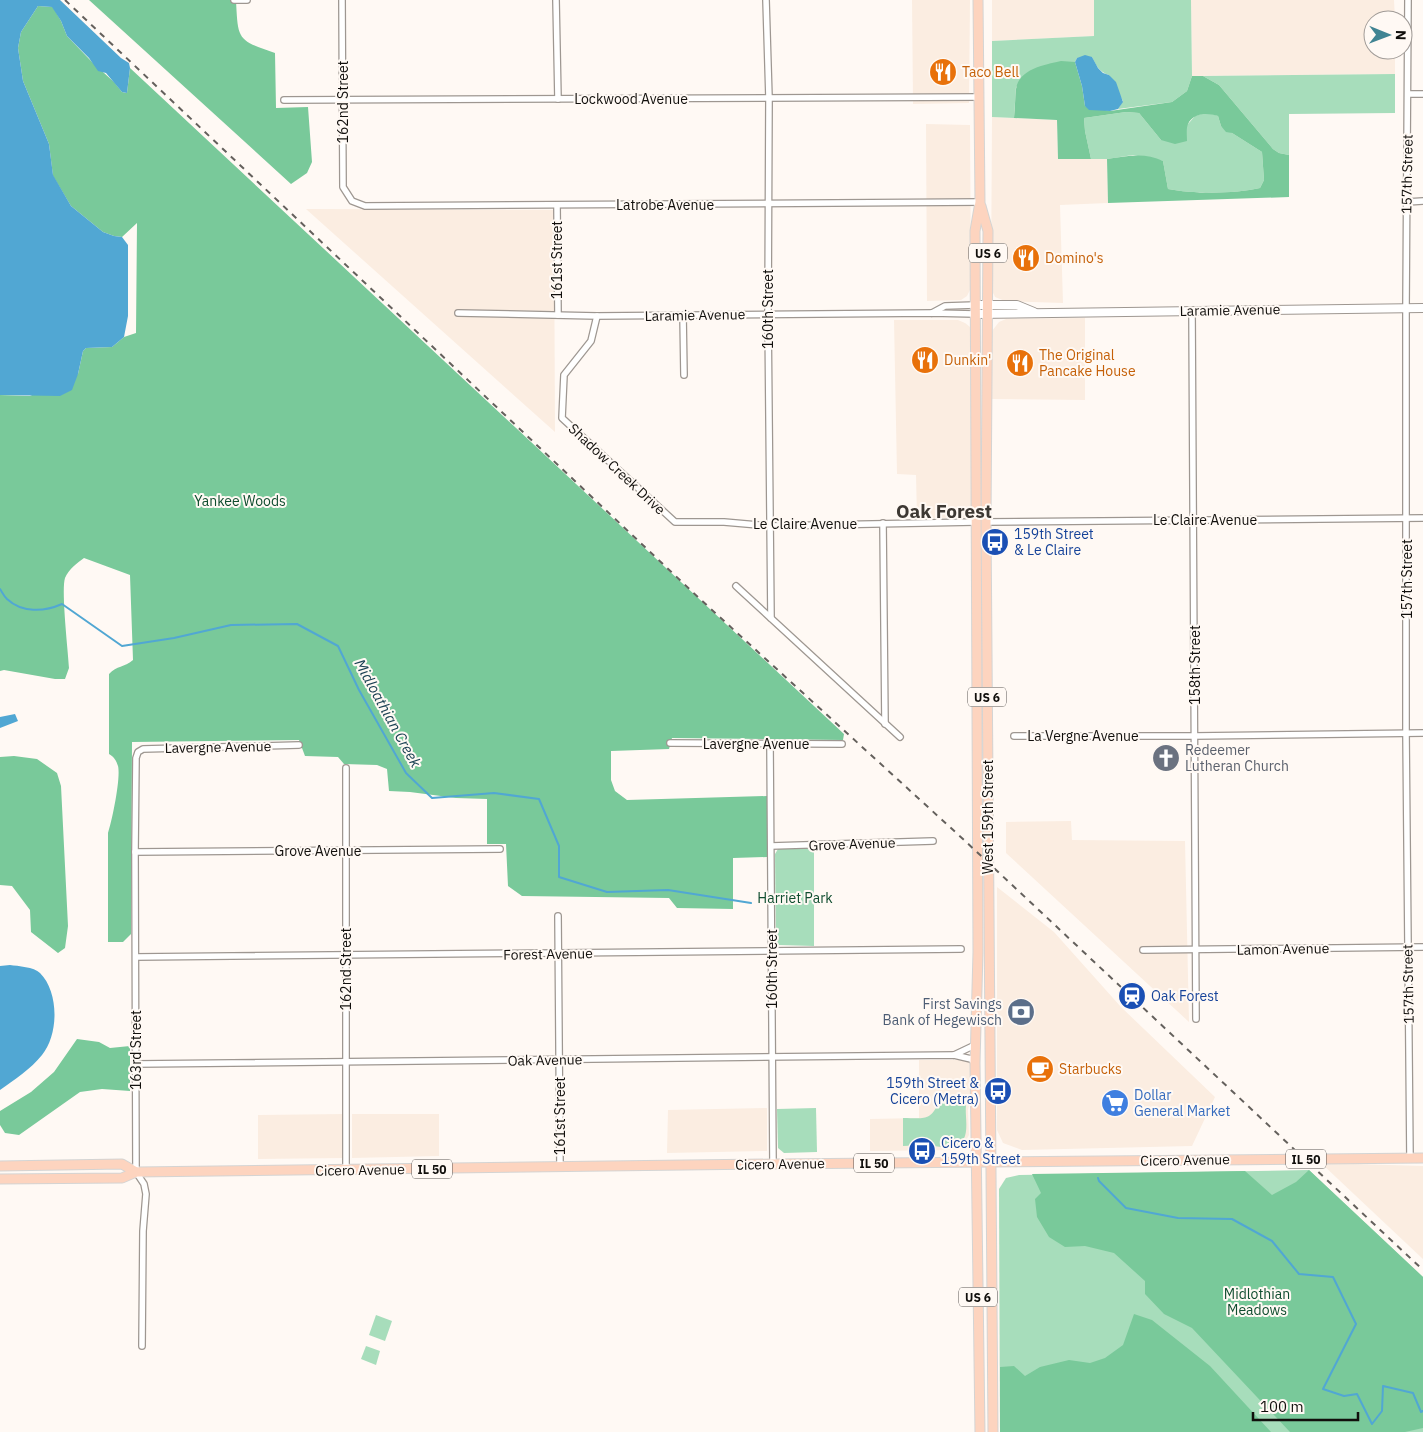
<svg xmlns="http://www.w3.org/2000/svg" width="1423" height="1432" font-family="'IBM Plex Sans',sans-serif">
<rect width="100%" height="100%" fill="#fff9f4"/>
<g fill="#fbede1">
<polygon points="912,0 970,0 969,103 913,104"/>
<polygon points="992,0 1094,0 1094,36 992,41"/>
<polygon points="1191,0 1394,0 1395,20 1373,20 1373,50 1395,50 1395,74 1192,76"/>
<polygon points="992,117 1057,120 1058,159 1107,159 1108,203 1060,205 1063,303 1005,301 995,297 991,288"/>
<polygon points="926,124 970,125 971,288 967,296 961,300 927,301"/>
<polygon points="306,209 554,210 555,432"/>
<polygon points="1085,318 1085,400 992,399 992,331 999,322 1006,319"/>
<polygon points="894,320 958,320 965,323 970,327 972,516 968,518 917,518 916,475 897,474"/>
<polygon points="1071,821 1072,840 1185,841 1189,1022 1006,853 1006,822"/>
<polygon points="997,887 1054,932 1121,1007 1215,1097 1192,1146 1022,1150 1003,1143 997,1130"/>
<polygon points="919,1060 971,1060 971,1096 968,1110 969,1135 964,1144 956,1150 870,1151 870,1119 919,1118"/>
<polygon points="767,1108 767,1151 667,1153 668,1110"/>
<polygon points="344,1114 344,1158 258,1159 258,1115"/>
<polygon points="439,1114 439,1156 352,1158 352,1114"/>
<polygon points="1321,1163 1423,1166 1423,1259"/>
</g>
<g fill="#a7ddbb">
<path d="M1094 0H1191L1192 76 1187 91 1172 102 1118 109 1123 101 1109 75C1099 72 1096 65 1092 57L1077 58 1075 62C1043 61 1040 68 1016 87L1014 118 992 117V41L1094 36Z"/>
<polygon points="1395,74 1395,113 1289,114 1289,155 1279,153 1273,149 1219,85 1203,76"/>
<path d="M1126 112 1139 113 1161 140 1188 124 1195 116 1207 112 1218 116 1221 126 1262 152 1264 180 1260 188C1235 194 1193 194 1168 189L1163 161 1133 155 1107 159H1091L1085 131 1084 118Z"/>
<polygon points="814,846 814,946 778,945 776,942 775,854 778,849"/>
<path d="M938 1103 966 1105C965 1115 968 1127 965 1136 959 1153 938 1146 926 1145 918 1145 910 1146 903 1146V1118C921 1118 931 1122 938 1103Z"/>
<polygon points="816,1108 817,1152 784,1153 778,1148 777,1109"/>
<polygon points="1309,1170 1423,1277 1423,1432 1000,1432 999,1189 1006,1178 1019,1175"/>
<polygon points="376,1315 392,1321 385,1341 369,1335"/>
<polygon points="366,1346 380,1351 376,1365 361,1359"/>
</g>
<g fill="#79c99a">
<path d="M89 0H236C238 40 237 40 275 53L276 108 308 107 312 162 307 173 291 184Z"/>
<path d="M38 6 53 7 61 21 67 36 93 63 114 82 122 92 127 93 130 68 844 734 843 740 672 738 669 749 611 751V780L615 791 627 800 767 796V857L733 858V909L677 908 669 898 522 896 508 886 506 844H487V799L456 798 410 792 389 791 387 769 377 765 344 764 338 757 305 756 299 740 132 742 131 934 123 942H108V833C112 821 121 778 118 766 116 760 114 757 109 754V674C117 665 124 668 133 660L130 575 84 558C77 563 69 569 65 578 61 590 68 651 69 668L65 679H55L4 670 0 671V395L30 396 78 374 83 351 86 348 112 347 124 337 136 333 137 223 122 237 114 236 103 232 71 206 53 176 49 144 23 81 18 48 21 32Z"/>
<path d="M1061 61 1075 62 1082 86 1085 106 1110 111 1172 102 1187 91 1192 76H1203L1219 85 1273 149 1279 153 1289 155V197L1108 203 1107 159C1127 156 1145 152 1163 161L1168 189C1193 194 1235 194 1260 188L1264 180 1262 152 1232 133 1226 132 1221 126 1218 116C1208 113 1194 112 1188 124 1186 128 1187 136 1187 141L1175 144 1161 140 1139 113 1126 112 1084 118 1085 131 1091 159H1058L1057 120 1014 118C1015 108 1015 99 1016 89 1019 69 1044 65 1061 61Z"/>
<polygon points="14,756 37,759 57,773 61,786 68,926 65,948 58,953 31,932 30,910 12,886 0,885 0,757"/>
<polygon points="77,1039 99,1042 110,1048 130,1046 130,1091 102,1089 80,1092 19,1135 5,1133 0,1125 0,1111 31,1092 54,1072"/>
<polygon points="1309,1170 1423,1277 1423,1428 1405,1432 1290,1432 1192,1328 1164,1314 1145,1294 1145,1281 1114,1253 1085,1246 1065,1247 1049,1237 1037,1217 1035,1199 1041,1193 1032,1174 1245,1171 1272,1195 1296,1182"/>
<polygon points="1134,1314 1152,1320 1210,1366 1271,1432 1000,1432 1000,1367 1014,1366 1025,1376 1040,1367 1069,1360 1090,1363 1105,1358 1123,1345"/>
</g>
<g fill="#51a7d3">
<polygon points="0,0 60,0 121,58 129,63 130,68 127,93 122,92 106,73 98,71 89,58 67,36 61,21 52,7 38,6 21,32 18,48 23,81 49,144 53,175 71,206 103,232 114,236 122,237 128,245 128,316 124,337 112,347 86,348 83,351 78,374 72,390 60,396 0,395"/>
<polygon points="1085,55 1092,57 1098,68 1103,73 1109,75 1116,82 1123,102 1118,109 1110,111 1089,110 1085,106 1082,86 1075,62 1077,58"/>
<polygon points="15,714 18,721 0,728 0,717"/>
<path d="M10 965C18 966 34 967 40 973 59 992 59 1034 42 1055 31 1069 14 1080 0 1090V966Z"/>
</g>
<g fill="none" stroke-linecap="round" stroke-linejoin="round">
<g stroke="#51a7d3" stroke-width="2">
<path d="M0 589C2 592 4 596 7 599 22 613 44 612 62 604L122 646 174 638 231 625 297 624 338 646 359 690 406 773 432 798 494 793 539 799 559 846V877L607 892 668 890 751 903"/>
<polyline points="1098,1178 1099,1181 1126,1208 1178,1218 1232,1219 1272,1241 1299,1274 1333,1277 1356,1324 1323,1389 1344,1396 1357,1394 1372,1424 1382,1411 1383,1386 1413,1393 1421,1412 1423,1411"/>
</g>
<g stroke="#9e9791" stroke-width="8">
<g id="street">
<polyline points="234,0 247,0"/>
<polyline points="342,0 343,187 352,201 365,206 980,202"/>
<polyline points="556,0 558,99"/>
<polyline points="766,0 769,98 768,315 771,618"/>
<polyline points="1408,0 1406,308 1406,733 1410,1158"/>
<polyline points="1408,94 1423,94"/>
<polyline points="284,100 979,97"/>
<polyline points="1407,202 1423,201"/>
<polyline points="557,205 558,315"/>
<polyline points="1192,311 1196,1019"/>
<polyline points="458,313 597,316 932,313 975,314"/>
<polyline points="932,313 945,306 975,305"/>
<polyline points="683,315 684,375"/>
<polyline points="597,316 591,341 564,375 562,418 675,522 724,522 770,526 975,522"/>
<polyline points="986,522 1423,518"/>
<polyline points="883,523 885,724"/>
<polyline points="736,586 900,737"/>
<polyline points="1014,736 1195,736 1423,733"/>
<polyline points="670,743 842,744"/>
<polyline points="770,744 773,1164"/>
<polyline points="346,768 346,1170"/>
<polyline points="771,846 933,841"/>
<polyline points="135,852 500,849"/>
<polyline points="558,916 560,1167"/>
<polyline points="1143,950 1423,947"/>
<polyline points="136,957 961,949"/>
<polyline points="954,1055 975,1045"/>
<polyline points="136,1064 954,1055 971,1059 975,1063"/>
<polyline points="142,1346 143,1231 146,1194 144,1184 136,1172 135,852 136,758 138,752 143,749 299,745"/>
</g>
</g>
<g stroke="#9e9791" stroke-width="10">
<g id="secondary">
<polyline points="975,305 1017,305 1034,312"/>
<polyline points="975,314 1423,308"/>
</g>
</g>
<g stroke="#d4d4d3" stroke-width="11">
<g id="primary">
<polyline points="978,0 980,202 975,231 978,952 975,1063 980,1432"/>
<polyline points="981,206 988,231 986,522 993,1432"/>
<polyline points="0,1166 122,1164 136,1172"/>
<polyline points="0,1179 122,1178 136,1172 773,1164 1423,1158"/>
</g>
</g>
<use href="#street" stroke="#fff" stroke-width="5.5"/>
<use href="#secondary" stroke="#fff" stroke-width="8"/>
<use href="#primary" stroke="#fdd4bf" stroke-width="9"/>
<polyline stroke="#64605c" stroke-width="2" stroke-dasharray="6 6" stroke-linecap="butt" points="65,0 700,599 963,839 1423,1270"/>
</g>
<defs>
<g id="restaurant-disc" transform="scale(1.4375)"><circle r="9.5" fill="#e8710a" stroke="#fff9f4"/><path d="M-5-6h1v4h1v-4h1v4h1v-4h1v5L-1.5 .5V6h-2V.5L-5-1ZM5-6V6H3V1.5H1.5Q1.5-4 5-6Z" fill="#fff"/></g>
<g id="bus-disc" transform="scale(1.4375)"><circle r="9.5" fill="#1a4fb4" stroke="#fff9f4"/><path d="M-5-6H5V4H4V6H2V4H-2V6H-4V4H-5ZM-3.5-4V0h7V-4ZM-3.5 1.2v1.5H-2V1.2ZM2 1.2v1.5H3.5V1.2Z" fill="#fff"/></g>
<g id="church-disc" transform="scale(1.4375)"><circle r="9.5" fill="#6b7280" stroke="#fff9f4"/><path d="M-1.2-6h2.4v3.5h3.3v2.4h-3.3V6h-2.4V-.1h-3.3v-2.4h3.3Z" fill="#fff"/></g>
<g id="station-disc" transform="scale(1.4375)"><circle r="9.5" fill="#1a4fb4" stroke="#fff9f4"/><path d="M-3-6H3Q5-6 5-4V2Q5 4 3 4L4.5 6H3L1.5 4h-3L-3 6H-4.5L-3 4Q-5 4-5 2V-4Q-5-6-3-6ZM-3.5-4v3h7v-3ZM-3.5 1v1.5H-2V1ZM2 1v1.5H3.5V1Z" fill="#fff"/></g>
<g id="bank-disc" transform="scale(1.4375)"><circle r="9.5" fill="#5c6f8a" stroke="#fff9f4"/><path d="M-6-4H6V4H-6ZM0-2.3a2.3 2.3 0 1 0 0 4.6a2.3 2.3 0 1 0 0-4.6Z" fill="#fff"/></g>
<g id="cafe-disc" transform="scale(1.4375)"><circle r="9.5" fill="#e8710a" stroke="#fff9f4"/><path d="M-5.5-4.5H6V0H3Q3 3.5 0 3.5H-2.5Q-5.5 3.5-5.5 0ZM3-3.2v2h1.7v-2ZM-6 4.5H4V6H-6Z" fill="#fff"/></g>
<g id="supermarket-disc" transform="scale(1.4375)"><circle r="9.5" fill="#3f7fe0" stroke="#fff9f4"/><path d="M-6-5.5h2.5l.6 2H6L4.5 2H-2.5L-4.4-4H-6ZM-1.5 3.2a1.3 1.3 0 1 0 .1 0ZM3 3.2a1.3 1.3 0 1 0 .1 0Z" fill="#fff"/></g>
</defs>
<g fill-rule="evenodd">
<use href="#restaurant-disc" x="943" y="72"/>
<use href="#restaurant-disc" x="1026" y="258"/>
<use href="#restaurant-disc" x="925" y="360"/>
<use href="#restaurant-disc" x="1020" y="363"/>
<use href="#bus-disc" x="995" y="542"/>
<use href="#church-disc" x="1166" y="758"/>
<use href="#station-disc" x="1132" y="996"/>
<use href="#bank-disc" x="1021" y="1012"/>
<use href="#cafe-disc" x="1040" y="1069"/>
<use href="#bus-disc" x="998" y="1091"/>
<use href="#supermarket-disc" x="1115" y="1103"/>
<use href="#bus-disc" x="922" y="1151"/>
</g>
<g text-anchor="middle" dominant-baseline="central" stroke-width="4" stroke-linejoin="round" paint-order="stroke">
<g fill="#fff9f4" stroke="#585552" stroke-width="1">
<rect x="969" y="243.5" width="38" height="19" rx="4"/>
<rect x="968" y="687.5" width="38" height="19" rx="4"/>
<rect x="1286" y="1149.5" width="40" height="19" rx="4"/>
<rect x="854" y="1153.5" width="40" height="19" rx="4"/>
<rect x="412" y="1159.5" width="40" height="19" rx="4"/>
<rect x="959" y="1287.5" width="38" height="19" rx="4"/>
</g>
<g font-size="12" font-weight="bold" fill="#110f0c">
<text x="988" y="253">US 6</text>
<text x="987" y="697">US 6</text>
<text x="1306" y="1159">IL 50</text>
<text x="874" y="1163">IL 50</text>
<text x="432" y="1169">IL 50</text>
<text x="978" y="1297">US 6</text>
</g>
<g font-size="14" fill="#c56008" stroke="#fff9f4" text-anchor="start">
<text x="962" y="72">Taco Bell</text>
<text x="1045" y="258">Domino's</text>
<text x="1039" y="355">The Original<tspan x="1039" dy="16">Pancake House</tspan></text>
<text x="944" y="360">Dunkin'</text>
<text x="1059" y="1069">Starbucks</text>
</g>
<g font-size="14" fill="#110f0c" stroke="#fff9f4">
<text x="631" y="99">Lockwood Avenue</text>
<text transform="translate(343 102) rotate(-90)">162nd Street</text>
<text transform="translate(1407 174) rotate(-89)">157th Street</text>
<text x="665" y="205">Latrobe Avenue</text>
<text transform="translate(557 260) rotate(-90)">161st Street</text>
<text transform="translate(768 309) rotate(-90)">160th Street</text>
<text transform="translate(1230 310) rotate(-1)">Laramie Avenue</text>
<text transform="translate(695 315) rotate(-1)">Laramie Avenue</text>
<text transform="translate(617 469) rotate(43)">Shadow Creek Drive</text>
<text x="1205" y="520">Le Claire Avenue</text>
<text x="805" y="524">Le Claire Avenue</text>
<text transform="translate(1407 579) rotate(-90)">157th Street</text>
<text transform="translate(1195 665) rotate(-90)">158th Street</text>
<text x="1083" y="736">La Vergne Avenue</text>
<text x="756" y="744">Lavergne Avenue</text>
<text transform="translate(218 747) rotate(-1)">Lavergne Avenue</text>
<text transform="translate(988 817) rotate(-90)">West 159th Street</text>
<text transform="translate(852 844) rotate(-2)">Grove Avenue</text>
<text x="318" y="851">Grove Avenue</text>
<text transform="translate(1283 949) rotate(-1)">Lamon Avenue</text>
<text transform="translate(548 954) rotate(-1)">Forest Avenue</text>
<text transform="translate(346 969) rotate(-90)">162nd Street</text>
<text transform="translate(772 969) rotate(-90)">160th Street</text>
<text transform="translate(1408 984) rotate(-91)">157th Street</text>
<text transform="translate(136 1050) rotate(-90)">163rd Street</text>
<text transform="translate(545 1060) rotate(-1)">Oak Avenue</text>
<text transform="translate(560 1116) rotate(-90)">161st Street</text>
<text transform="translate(1185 1160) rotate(-1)">Cicero Avenue</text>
<text transform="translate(780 1164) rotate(-1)">Cicero Avenue</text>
<text transform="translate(360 1170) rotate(-1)">Cicero Avenue</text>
</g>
<g font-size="14" fill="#0f4d2f" stroke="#fff9f4">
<text x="240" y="501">Yankee Woods</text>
<text x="795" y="898">Harriet Park</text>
<text x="1257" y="1294">Midlothian<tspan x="1257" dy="16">Meadows</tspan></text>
</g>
<g font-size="14" fill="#164399" stroke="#fff9f4" text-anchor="start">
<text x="1014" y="534">159th Street<tspan x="1014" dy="16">&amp; Le Claire</tspan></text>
<text x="1151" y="996">Oak Forest</text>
<text x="979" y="1083" text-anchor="end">159th Street &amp;<tspan x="979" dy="16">Cicero (Metra)</tspan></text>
<text x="941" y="1143">Cicero &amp;<tspan x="941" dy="16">159th Street</tspan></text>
</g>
<g font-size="14" fill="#5b616d" stroke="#fff9f4" text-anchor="start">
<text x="1185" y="750">Redeemer<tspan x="1185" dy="16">Lutheran Church</tspan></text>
</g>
<g font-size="14" fill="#4e5e75" stroke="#fff9f4" text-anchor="end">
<text x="1002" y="1004">First Savings<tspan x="1002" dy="16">Bank of Hegewisch</tspan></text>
</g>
<g font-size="14" fill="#366cbe" stroke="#fff9f4" text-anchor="start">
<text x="1134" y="1095">Dollar<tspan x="1134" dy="16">General Market</tspan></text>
</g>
<g font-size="15" font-style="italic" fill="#1b4153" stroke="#fff9f4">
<text transform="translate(388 713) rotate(61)">Midloathian Creek</text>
</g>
<g font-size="19" font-weight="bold" fill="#3d3833" stroke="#fff9f4">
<text x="944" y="511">Oak Forest</text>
</g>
</g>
<g transform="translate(1388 35) rotate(91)"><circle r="24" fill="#fff9f4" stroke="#a09b97"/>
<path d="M0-4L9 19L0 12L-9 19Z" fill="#408493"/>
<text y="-8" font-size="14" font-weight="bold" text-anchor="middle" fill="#110f0c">N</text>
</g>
<path d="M1253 1412v8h105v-8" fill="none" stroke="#110f0c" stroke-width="2.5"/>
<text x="1260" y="1412" font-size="15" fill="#110f0c" stroke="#fff9f4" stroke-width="4" paint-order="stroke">100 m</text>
</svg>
